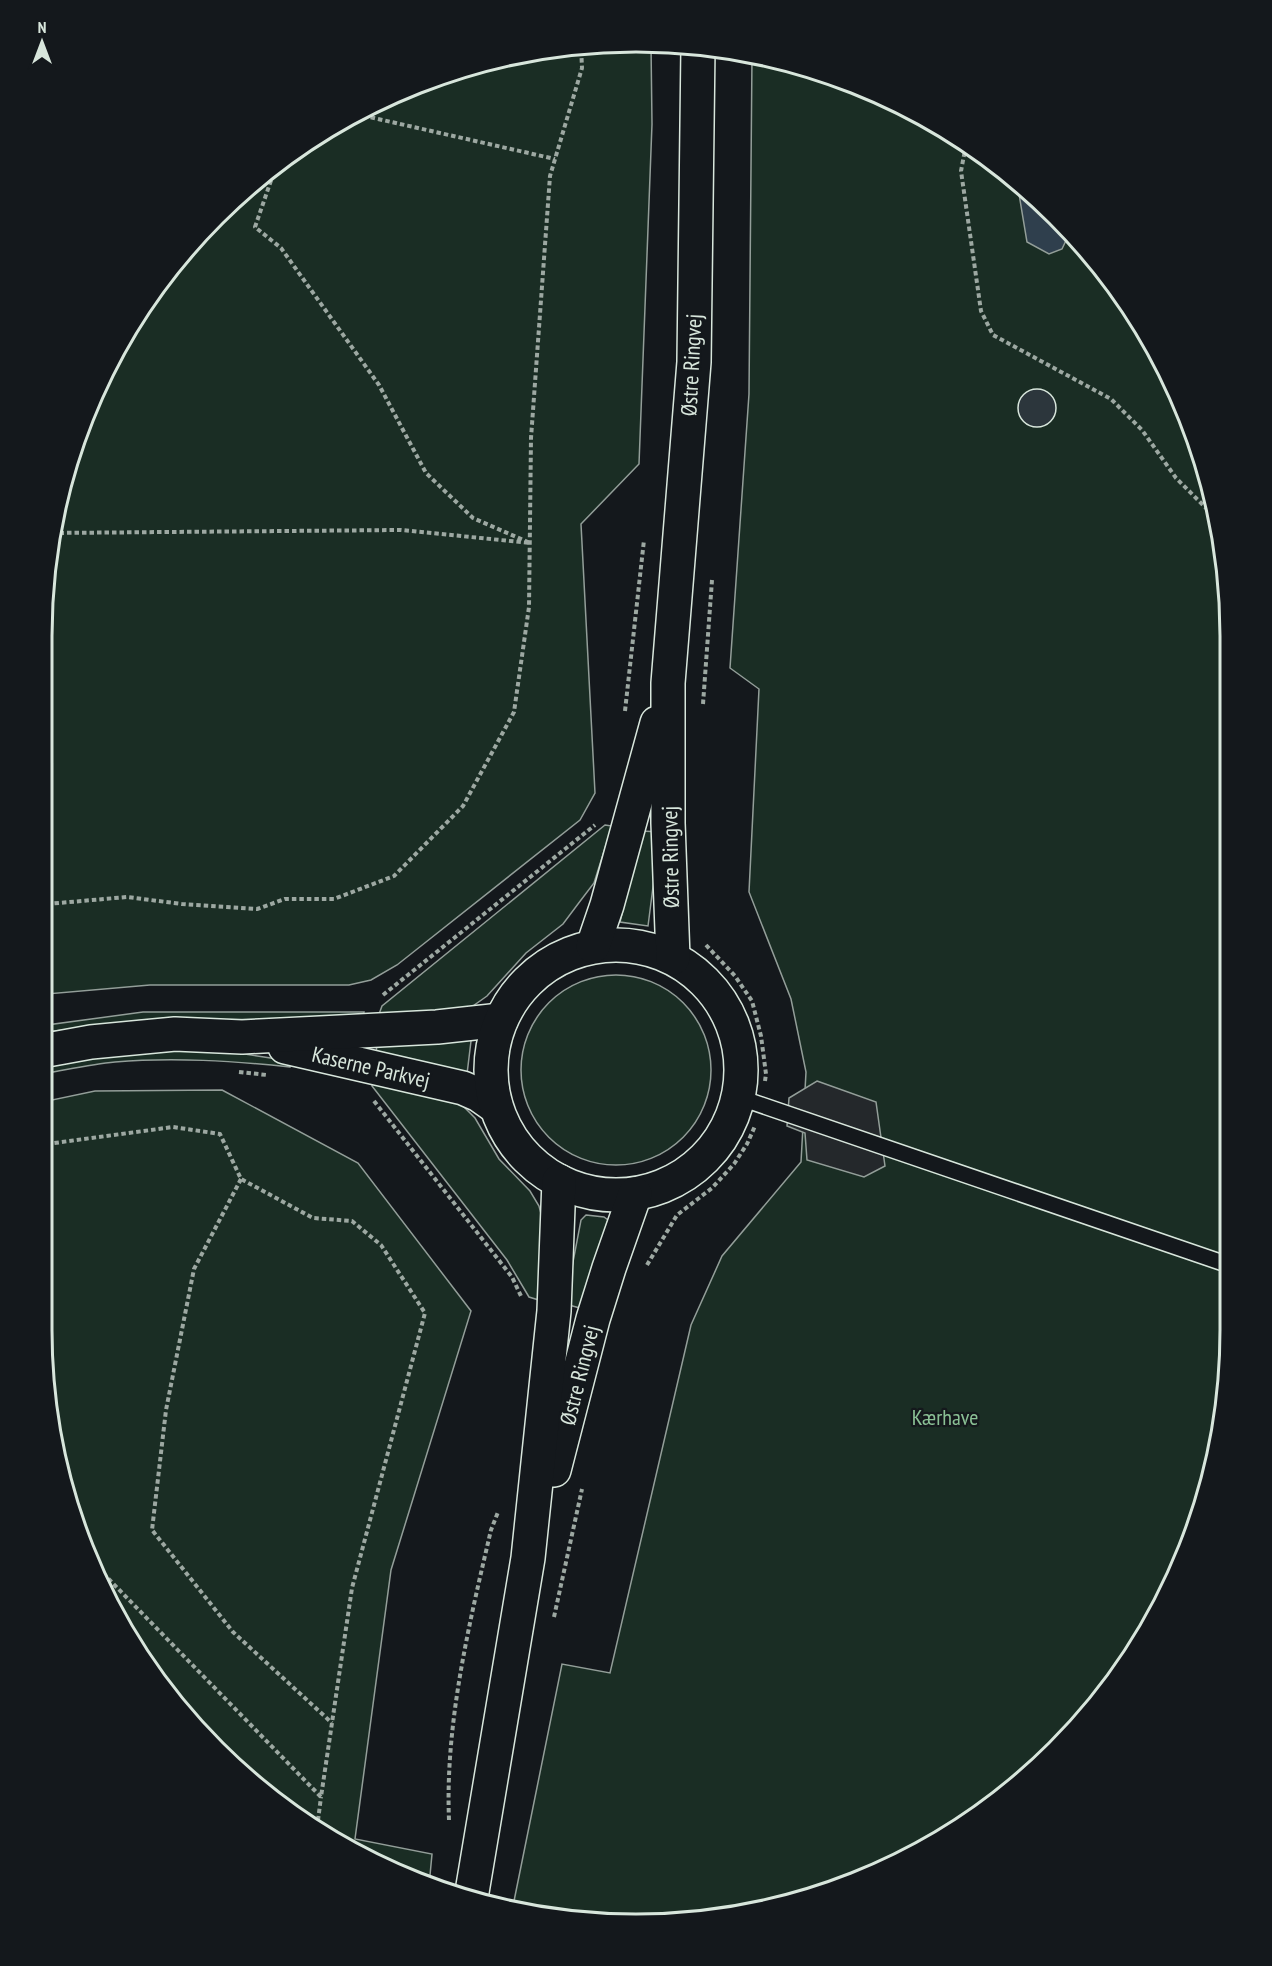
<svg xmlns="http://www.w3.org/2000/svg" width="1272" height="1966" font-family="'PT Sans Narrow',sans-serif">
<rect width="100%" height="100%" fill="#14181c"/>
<g fill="#1a2d24" stroke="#939e99" stroke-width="1.5">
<polygon points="597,43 651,45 652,124 639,464 581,524 595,793 580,820 397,965 371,980 349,985 150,985 47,994 47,558 62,482 103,374 189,245 274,165 373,103 482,62"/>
<polygon points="752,56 827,73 933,121 1027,189 1107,275 1169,374 1210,483 1229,598 1225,1407 1185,1558 1130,1660 1083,1721 966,1824 898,1863 790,1904 713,1919 597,1923 513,1906 562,1664 610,1673 691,1325 722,1256 801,1162 806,1072 791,999 749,892 759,689 730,668 749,394"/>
<polygon points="605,825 612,826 594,883 581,900 563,924 526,953 487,996 470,1008 378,1017 382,1006"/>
<polygon points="642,831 660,832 648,926 620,922"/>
<circle cx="616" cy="1070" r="95"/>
<polygon points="143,1012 364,1012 363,1019 143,1020 47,1032 47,1025"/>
<polygon points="469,1039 471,1041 467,1074 376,1057 377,1040"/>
<path d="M173 1051 232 1052 290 1061V1067C232 1061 174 1057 115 1062 93 1064 70 1069 47 1073V1064L112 1055Z"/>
<polygon points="372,1077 456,1099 475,1118 499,1159 530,1191 539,1206 546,1233 542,1301 529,1297 507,1260 372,1086"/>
<polygon points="222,1090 358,1163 471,1311 391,1570 355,1839 432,1854 429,1886 373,1863 275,1801 216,1750 142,1660 73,1521 47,1408 47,1101 95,1091"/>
<polygon points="586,1215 604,1217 608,1220 580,1308 565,1304 581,1220"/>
</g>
<polygon fill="#24282b" stroke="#939e99" stroke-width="1.5" points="817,1081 876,1102 885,1166 864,1177 807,1160 805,1133 787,1126 789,1098"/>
<polygon fill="#2f3f4d" stroke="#939e99" stroke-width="1.5" points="1017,182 1027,189 1069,234 1062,249 1049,254 1027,242"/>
<circle fill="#2c363c" stroke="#d8e6dc" stroke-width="1.5" cx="1037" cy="408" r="19"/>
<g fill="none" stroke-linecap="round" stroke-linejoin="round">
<g stroke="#d8e6dc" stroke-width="18">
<polyline id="lane" points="738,1097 1226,1264"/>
</g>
<g stroke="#d8e6dc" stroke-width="36">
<g id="secondary">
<polyline points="285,1047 463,1088 479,1095 496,1107"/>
<polyline points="47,1050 91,1042 175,1034 242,1037 437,1027 501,1020"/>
</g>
</g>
<g stroke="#d8e6dc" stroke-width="36">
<g id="primary">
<circle cx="616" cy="1070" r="125"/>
<polyline points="593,946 607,905 657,723"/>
<polyline points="673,958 668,823 668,683 694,362 698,47"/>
<polyline points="554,1470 593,1319 609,1268 635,1194"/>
<polyline points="471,1898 528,1558 554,1311 559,1181"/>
</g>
</g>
<g stroke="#9da8a2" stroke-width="4" stroke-dasharray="4.5 3" stroke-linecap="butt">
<polyline points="356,114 555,159"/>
<polyline points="966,145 961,171 981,311 993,335 1111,399 1142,430 1176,478 1207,509 1215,512"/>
<polyline points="52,533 401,530 530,543 473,518 426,473 379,385 281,248 255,227 277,163"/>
<polyline points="703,704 712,580"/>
<polyline points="625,711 644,540"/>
<polyline points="47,904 127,897 182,904 257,909 285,899 334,899 394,876 463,806 514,712 529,607 531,438 550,176 582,68 581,46"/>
<polyline points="706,945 735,976 752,1001 761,1036 766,1074 765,1081"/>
<polyline points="383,995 595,825"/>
<polyline points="239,1072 267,1075"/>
<polyline points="374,1101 512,1277 521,1296"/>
<polyline points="47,1144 173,1127 220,1134 241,1179 313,1218 352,1221 381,1245 425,1313 352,1588 321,1797 96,1566"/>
<polyline points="241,1179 194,1269 166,1410 152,1530 233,1632 332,1723"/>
<polyline points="647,1265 677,1215 712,1188 734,1164 747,1144 755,1126"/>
<polyline points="554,1617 582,1489"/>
<path d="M449 1820C445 1724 469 1624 491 1530L498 1512"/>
<polyline points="317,1828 321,1797"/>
</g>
<use href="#lane" stroke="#14181c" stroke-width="15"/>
<use href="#secondary" stroke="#14181c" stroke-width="33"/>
<use href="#primary" stroke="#14181c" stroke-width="33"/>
</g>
<g text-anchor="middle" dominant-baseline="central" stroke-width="4.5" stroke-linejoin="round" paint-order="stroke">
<g font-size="22" fill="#d8e6dc" stroke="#14181c">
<text transform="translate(691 365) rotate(-87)">Østre Ringvej</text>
<text transform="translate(670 857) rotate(-91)">Østre Ringvej</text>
<text transform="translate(371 1067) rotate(13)">Kaserne Parkvej</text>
<text transform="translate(579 1375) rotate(-76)">Østre Ringvej</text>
</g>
<g font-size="22" fill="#8ac095" stroke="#14181c">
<text x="945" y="1417">Kærhave</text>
</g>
</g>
<path d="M0 0H1272V1966H0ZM636 52H636A584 584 0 0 1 1220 636V1330A584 584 0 0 1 636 1914H636A584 584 0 0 1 52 1330V636A584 584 0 0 1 636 52Z" fill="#14181c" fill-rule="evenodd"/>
<path fill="none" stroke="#d8e6dc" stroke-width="3" d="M636 52H636A584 584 0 0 1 1220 636V1330A584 584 0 0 1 636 1914H636A584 584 0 0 1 52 1330V636A584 584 0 0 1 636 52Z"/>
<g transform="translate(42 42)" stroke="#14181c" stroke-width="4.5" paint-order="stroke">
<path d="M0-4.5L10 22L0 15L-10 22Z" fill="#d8e6dc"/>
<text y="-9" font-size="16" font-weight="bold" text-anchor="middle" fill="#d8e6dc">N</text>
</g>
</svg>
